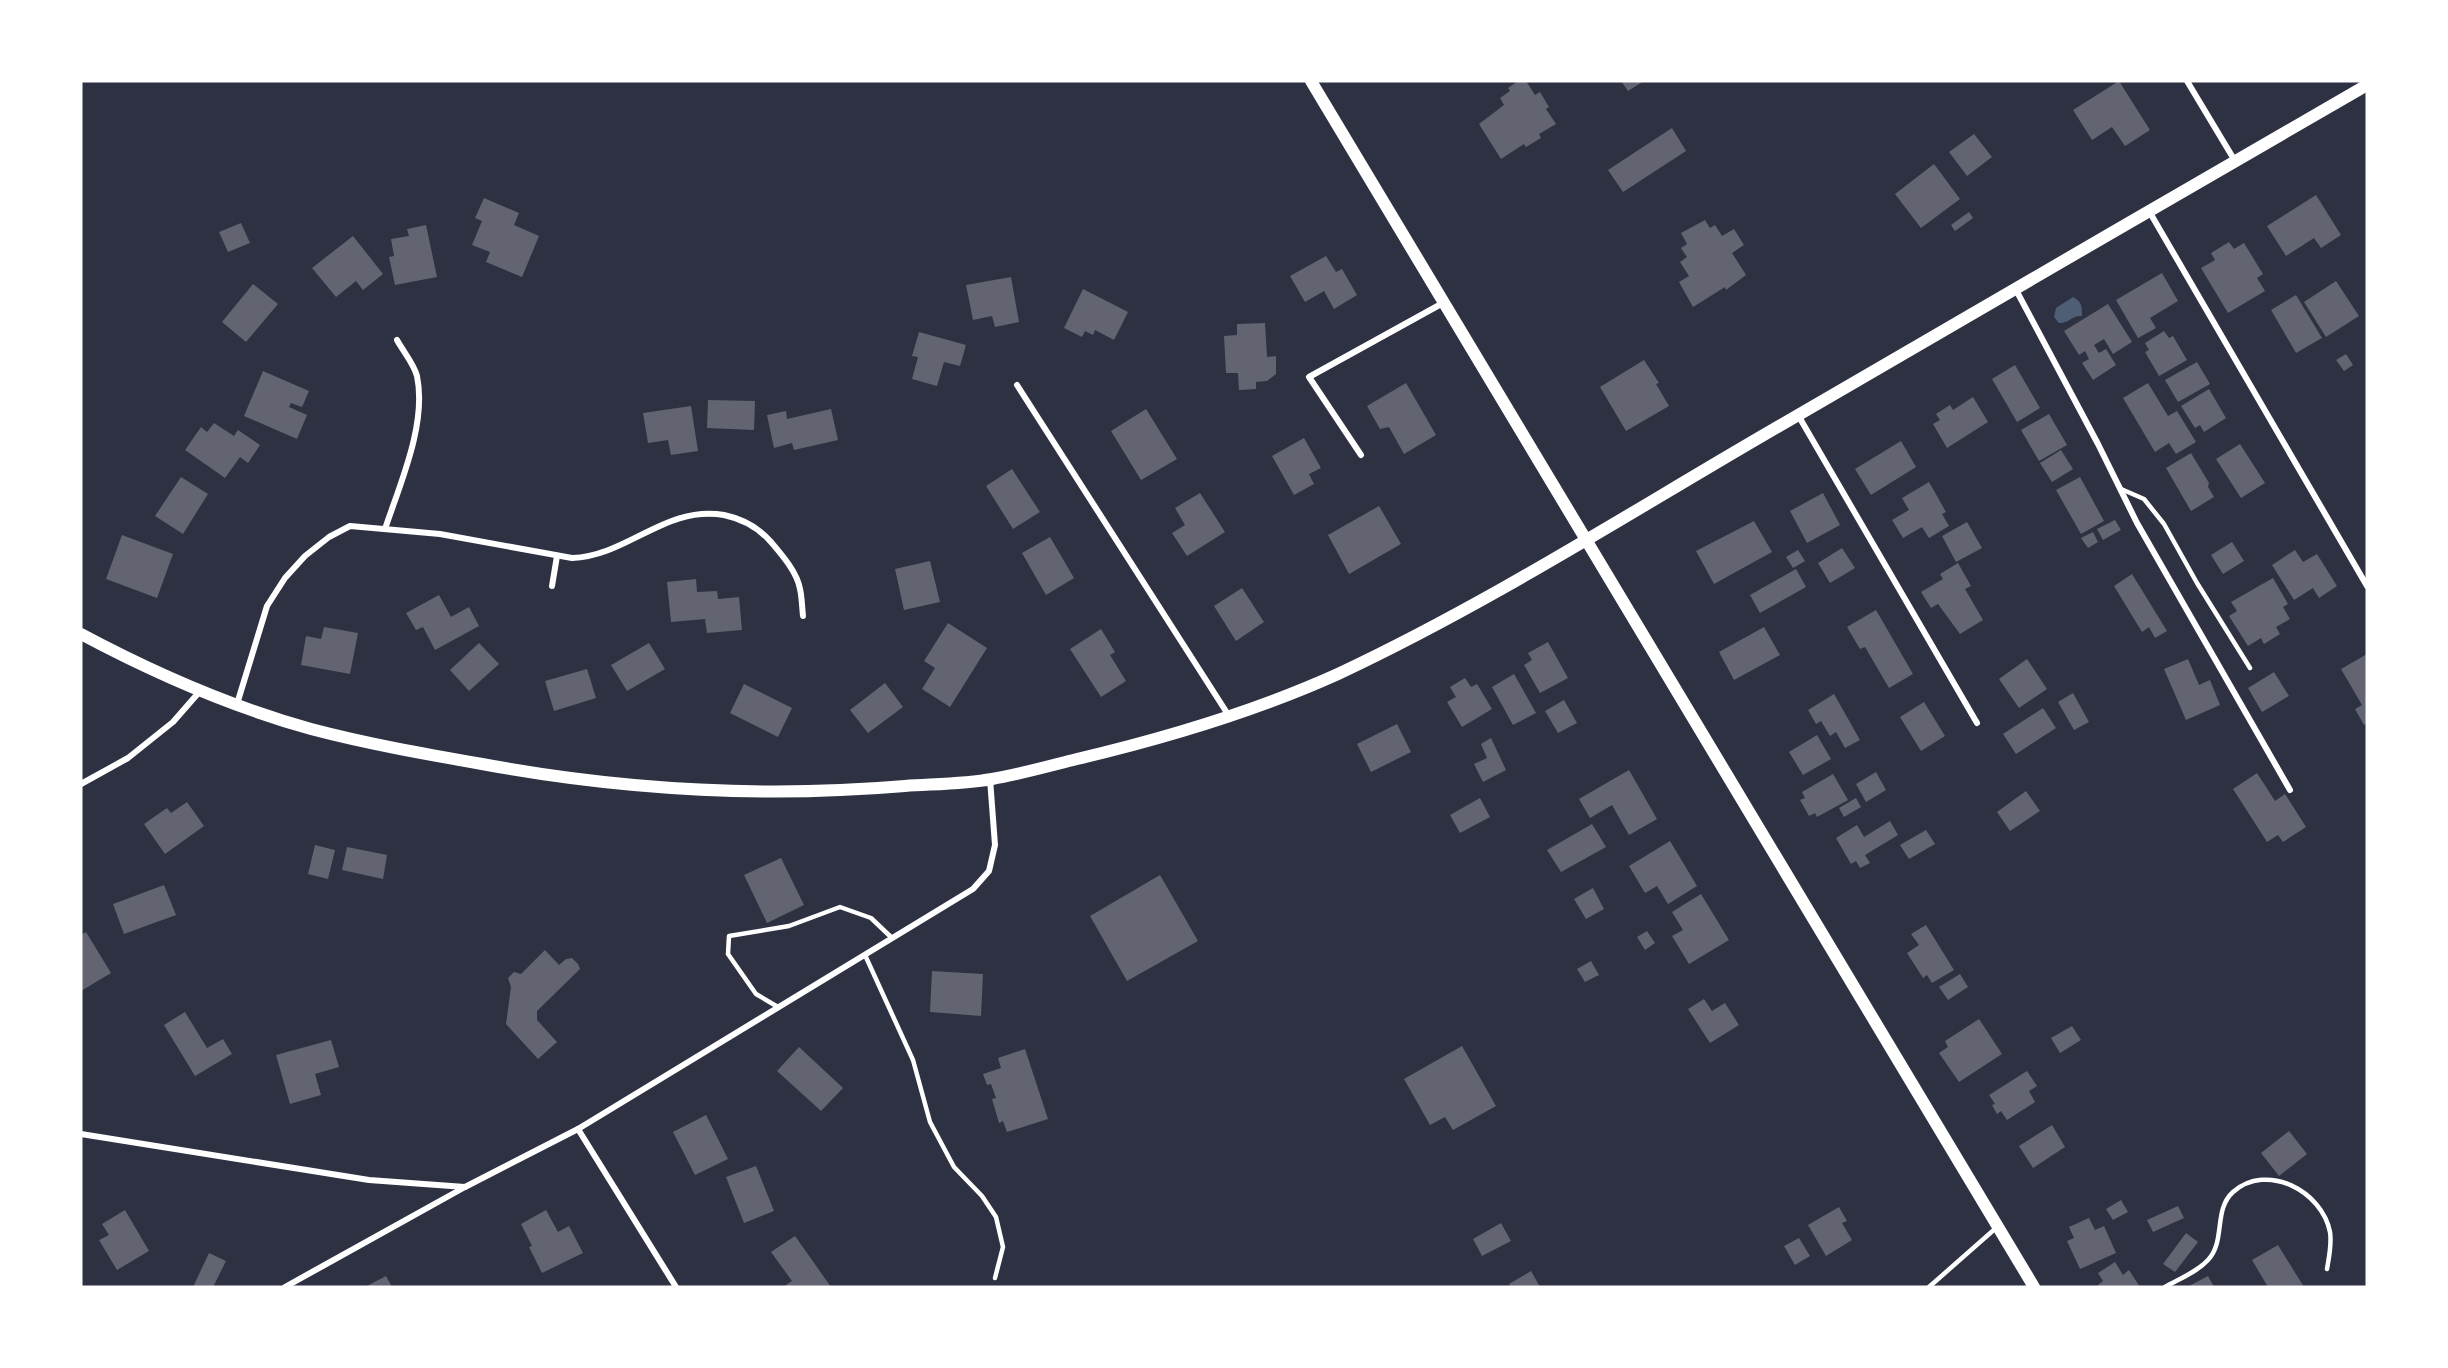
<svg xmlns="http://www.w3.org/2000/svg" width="2448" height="1368" font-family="'Titillium Web',sans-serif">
<rect width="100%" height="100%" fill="#2d3142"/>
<path fill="#4f5d75" d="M2073 297C2082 302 2082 306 2082 316 2072 315 2068 324 2059 323L2054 317 2056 308Z"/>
<g fill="#626471">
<polygon points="1518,81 1526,81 1535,95 1540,92 1549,107 1546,109 1556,124 1539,134 1541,138 1526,147 1524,144 1501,159 1479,124 1504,105 1500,98 1510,91 1508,88"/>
<polygon points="1621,81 1644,81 1628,91"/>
<polygon points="2119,81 2150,130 2125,146 2112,127 2092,140 2073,110"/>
<polygon points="1672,128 1686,151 1623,192 1608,170"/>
<polygon points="1974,134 1992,157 1967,176 1949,152"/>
<polygon points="1934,164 1960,199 1921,228 1895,194"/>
<polygon points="2316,195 2341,235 2321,248 2314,238 2286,256 2267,226"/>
<polygon points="484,198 519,213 514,225 539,236 522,277 486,262 490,252 472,245 482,221 475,218"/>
<polygon points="1969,212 1973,218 1955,231 1951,225"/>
<polygon points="1705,220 1710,228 1715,225 1722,236 1734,229 1744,245 1732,253 1746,275 1726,290 1725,287 1693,307 1679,282 1689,276 1680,262 1687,257 1681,248 1687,244 1681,233"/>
<polygon points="241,223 250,243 228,252 219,232"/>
<polygon points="426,225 437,277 395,285 389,257 394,256 391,239 409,236 407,229"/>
<polygon points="353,236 383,274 363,290 356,281 336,297 312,268"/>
<polygon points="2229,242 2234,249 2244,243 2263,274 2257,278 2265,291 2228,313 2201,268 2215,260 2211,253"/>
<polygon points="1326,256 1336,272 1342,269 1357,295 1334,309 1324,291 1305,302 1290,276"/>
<polygon points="2162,273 2178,301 2150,318 2156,328 2138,338 2116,300"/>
<polygon points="1011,277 1019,322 995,327 992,316 973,320 966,285"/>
<polygon points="2336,281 2359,316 2326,337 2304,302"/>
<polygon points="253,284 278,304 246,342 222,322"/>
<polygon points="1083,289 1128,312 1114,340 1095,330 1093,335 1085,331 1082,337 1064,328"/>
<polygon points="2296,295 2322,338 2296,353 2271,310"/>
<polygon points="2108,304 2132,342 2113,354 2104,339 2094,345 2099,353 2106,349 2116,365 2093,380 2082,363 2089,359 2085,351 2079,355 2064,331"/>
<polygon points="1265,323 1267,357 1276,356 1276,374 1267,381 1256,382 1256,389 1239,390 1238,373 1226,373 1224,336 1237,335 1237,324"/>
<polygon points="2164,331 2169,338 2173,336 2187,360 2159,376 2145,352 2149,350 2145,343"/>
<polygon points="919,332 966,345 960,366 944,362 937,386 912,379 918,357 912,356"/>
<polygon points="2346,354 2353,365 2344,371 2336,360"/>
<polygon points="1644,360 1659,383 1656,384 1669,406 1626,431 1600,387"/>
<polygon points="2197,362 2210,384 2178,402 2165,380"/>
<polygon points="2015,365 2040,408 2017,422 1992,379"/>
<polygon points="263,371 309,391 302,407 291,403 289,407 307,415 297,439 244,416"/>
<polygon points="1406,383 1436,435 1404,454 1389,427 1380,429 1367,406"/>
<polygon points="2148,383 2168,416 2177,411 2196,442 2176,454 2169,443 2155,452 2123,398"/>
<polygon points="2209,389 2226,418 2204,432 2200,425 2195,428 2181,406"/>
<polygon points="1973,397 1988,422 1947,448 1933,424 1940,420 1936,414 1950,405 1953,410"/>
<polygon points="708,400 755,401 754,430 707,428"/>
<polygon points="691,406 698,451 671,455 668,440 648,443 643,413"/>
<polygon points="831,409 838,440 794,450 792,443 774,448 767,415 786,411 787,419"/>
<polygon points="1146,409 1177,459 1141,480 1111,431"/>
<polygon points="2049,414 2067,445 2039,461 2021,430"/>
<polygon points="214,423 234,436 238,430 260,445 248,463 240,457 225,478 185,450 201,427 207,432"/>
<polygon points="1304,438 1321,468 1309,474 1314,484 1294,495 1272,456"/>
<polygon points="1901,441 1916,467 1871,495 1855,469"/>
<polygon points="2240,444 2265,483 2241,498 2216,459"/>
<polygon points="2061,450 2073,469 2052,482 2040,463"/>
<polygon points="2191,453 2209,483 2208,487 2214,497 2191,511 2166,468"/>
<polygon points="1012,469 1040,512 1013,529 986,486"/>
<polygon points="181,477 208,494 183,534 155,516"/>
<polygon points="2080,477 2104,521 2081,534 2056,490"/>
<polygon points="1929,482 1946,512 1942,514 1949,526 1929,538 1922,527 1903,538 1892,520 1909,510 1902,498"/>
<polygon points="1200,493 1225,532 1187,556 1172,533 1185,525 1175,508"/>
<polygon points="1823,493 1840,525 1807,543 1790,511"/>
<polygon points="1379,506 1401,544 1349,574 1328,535"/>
<polygon points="2115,520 2121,530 2103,540 2097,529"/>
<polygon points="1754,521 1772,552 1714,584 1696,551"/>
<polygon points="1967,522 1982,548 1956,562 1942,536"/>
<polygon points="2093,532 2098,542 2088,548 2081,538"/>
<polygon points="122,535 173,554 157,598 106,579"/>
<polygon points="1050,537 1074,578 1046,595 1022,553"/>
<polygon points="2232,542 2244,561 2223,574 2211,555"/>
<polygon points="1842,548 1855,568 1830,583 1818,563"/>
<polygon points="1798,550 1805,561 1793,568 1786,557"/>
<polygon points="2295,550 2303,562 2317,554 2337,586 2319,598 2313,588 2294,600 2272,565"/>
<polygon points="930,561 940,602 904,610 895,569"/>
<polygon points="1958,563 1971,586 1965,589 1983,620 1960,634 1938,604 1931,608 1921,592 1943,579 1940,574"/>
<polygon points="1796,569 1806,587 1760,613 1750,595"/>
<polygon points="2132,574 2167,631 2155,638 2149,627 2142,632 2114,586"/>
<polygon points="2273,578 2288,604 2283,607 2290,619 2276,627 2280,634 2264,644 2261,638 2248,646 2229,616 2237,611 2231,602"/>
<polygon points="696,579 697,592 717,591 718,599 739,597 742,630 707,633 705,619 671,622 667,582"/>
<polygon points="1242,588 1264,622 1236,641 1214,606"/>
<polygon points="439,595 451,617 469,607 479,626 435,650 423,627 416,630 406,613"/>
<polygon points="1876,610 1913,674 1889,688 1865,647 1860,649 1847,627"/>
<polygon points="948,623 987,648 950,707 922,689 935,668 924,661"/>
<polygon points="324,627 358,633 350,674 301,665 306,636 321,639"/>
<polygon points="1764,627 1780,655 1734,680 1719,652"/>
<polygon points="1101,629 1115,652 1110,655 1126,681 1101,697 1070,649"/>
<polygon points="1548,642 1568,678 1540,693 1524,665 1532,660 1528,653"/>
<polygon points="479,643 499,664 469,691 450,670"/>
<polygon points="649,643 665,669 627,691 611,665"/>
<polygon points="2367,654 2367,723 2364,725 2355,709 2362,705 2341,669"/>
<polygon points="2027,659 2047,689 2019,708 1999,679"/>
<polygon points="2188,659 2199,685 2210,680 2220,705 2186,720 2164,669"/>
<polygon points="587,669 596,698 554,711 545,681"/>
<polygon points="2274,672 2289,696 2262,712 2248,688"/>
<polygon points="1514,674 1536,713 1513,725 1492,687"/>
<polygon points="1465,678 1471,687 1477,684 1492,709 1462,727 1447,702 1456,697 1450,687"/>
<polygon points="885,683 903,707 868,733 850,710"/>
<polygon points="744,684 792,708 778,737 730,713"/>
<polygon points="2073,693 2089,722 2074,730 2058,702"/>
<polygon points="1834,694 1860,740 1845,748 1836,732 1830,736 1821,721 1816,724 1808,710"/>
<polygon points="1564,700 1577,723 1558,733 1545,711"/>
<polygon points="1924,702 1945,736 1921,751 1900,717"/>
<polygon points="2043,708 2056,728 2016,754 2003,734"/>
<polygon points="1397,724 1411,752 1371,772 1357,744"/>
<polygon points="1817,735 1831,759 1803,775 1789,752"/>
<polygon points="1491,738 1506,770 1483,782 1474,764 1487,758 1481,744"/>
<polygon points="1629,770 1657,819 1629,835 1612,805 1590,818 1579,799"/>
<polygon points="1876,772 1886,790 1866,802 1856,784"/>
<polygon points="2257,773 2275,801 2285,794 2306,827 2283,842 2278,835 2267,842 2233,789"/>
<polygon points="1833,774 1848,800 1817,817 1815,813 1809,816 1800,800 1805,798 1802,792"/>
<polygon points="2026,791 2040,811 2010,831 1997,812"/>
<polygon points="1480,798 1490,817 1460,833 1450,815"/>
<polygon points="1856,798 1861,807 1844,817 1839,808"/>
<polygon points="187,802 204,826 165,854 144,824 167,808 171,813"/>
<polygon points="1890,821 1898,835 1865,855 1870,863 1860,868 1856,861 1851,864 1836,838 1857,825 1864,837"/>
<polygon points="1592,824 1606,847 1561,872 1547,850"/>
<polygon points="1926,830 1935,844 1909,859 1900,845"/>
<polygon points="1670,841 1697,886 1668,904 1657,886 1645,893 1629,866"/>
<polygon points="315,845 335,850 328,879 308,874"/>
<polygon points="347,847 387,855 383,879 342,870"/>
<polygon points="781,858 804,905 767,923 744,875"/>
<polygon points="1160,875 1198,941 1127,981 1090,916"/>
<polygon points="164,885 176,915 124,934 113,904"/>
<polygon points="1593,888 1604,909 1586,919 1574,899"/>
<polygon points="1701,894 1729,940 1689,964 1672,936 1683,930 1672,912"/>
<polygon points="1926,925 1954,970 1932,983 1927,975 1923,978 1907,953 1919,945 1911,934"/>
<polygon points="1647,931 1655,943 1645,950 1637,937"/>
<polygon points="86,932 111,973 81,991 81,935"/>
<polygon points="545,950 559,965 566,959 572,958 578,964 580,969 537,1011 537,1020 557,1042 538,1059 506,1024 511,987 508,978 514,972 521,974"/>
<polygon points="1591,961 1599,975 1585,982 1577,969"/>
<polygon points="932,971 983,974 981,1016 930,1012"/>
<polygon points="1960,974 1968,987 1948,1000 1939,987"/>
<polygon points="1704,999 1712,1011 1725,1003 1739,1025 1710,1043 1688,1009"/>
<polygon points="185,1012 207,1048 223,1039 232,1054 195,1076 164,1025"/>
<polygon points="1979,1019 2002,1054 1959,1082 1939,1053 1948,1047 1945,1041"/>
<polygon points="2072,1026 2081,1040 2060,1053 2051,1038"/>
<polygon points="331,1040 339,1067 315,1074 321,1095 290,1104 276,1055"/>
<polygon points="1462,1046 1496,1106 1453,1130 1445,1117 1430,1125 1404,1079"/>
<polygon points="799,1047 843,1088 821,1111 777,1071"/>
<polygon points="1025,1049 1048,1119 1007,1132 1003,1121 999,1123 992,1099 996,1098 991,1084 987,1085 983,1074 1001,1068 998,1058"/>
<polygon points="2027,1071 2037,1086 2029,1091 2035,1102 2007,1120 2001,1111 1997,1114 1992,1105 1995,1104 1989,1095"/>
<polygon points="706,1115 728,1159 695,1175 673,1132"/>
<polygon points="2052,1125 2065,1147 2033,1168 2019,1146"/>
<polygon points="2289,1131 2307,1154 2279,1176 2261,1153"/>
<polygon points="756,1166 774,1211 744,1223 726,1177"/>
<polygon points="2121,1200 2128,1212 2113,1220 2106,1209"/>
<polygon points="2178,1206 2184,1218 2153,1232 2147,1220"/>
<polygon points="1839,1207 1847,1221 1842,1223 1852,1240 1826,1256 1808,1225"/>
<polygon points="125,1210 149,1251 117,1270 99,1240 109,1235 102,1224"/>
<polygon points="546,1210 558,1232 569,1226 583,1253 542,1273 529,1247 532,1246 521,1224"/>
<polygon points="2089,1218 2095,1230 2104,1226 2116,1253 2080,1269 2067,1241 2074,1238 2069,1227"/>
<polygon points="1501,1223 1511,1241 1482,1256 1473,1239"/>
<polygon points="2186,1233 2198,1242 2175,1272 2163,1264"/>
<polygon points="795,1236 831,1287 783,1287 792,1281 771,1252"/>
<polygon points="1799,1238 1810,1256 1795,1265 1784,1246"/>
<polygon points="2278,1245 2304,1287 2268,1287 2252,1260"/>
<polygon points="209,1253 226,1261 213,1287 193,1287"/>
<polygon points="2115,1262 2123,1275 2129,1270 2140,1287 2099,1287 2098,1285 2103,1281 2098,1273"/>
<polygon points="1531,1271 1540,1287 1511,1287 1509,1284"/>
<polygon points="386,1276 392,1287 365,1287"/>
<polygon points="2208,1276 2214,1287 2187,1287"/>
</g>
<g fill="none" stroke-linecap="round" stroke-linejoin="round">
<g stroke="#fff" stroke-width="4.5">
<polyline points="2121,489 2144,499 2164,524 2197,583 2250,668"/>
<polyline points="865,955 913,1060 930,1122 954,1167 982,1196 996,1217 1003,1247 995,1278"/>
<polyline points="778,1007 756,994 728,954 729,936 789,926 840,907 871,918 892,938"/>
<polyline points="1929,1287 1996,1228"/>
<path d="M2165 1287C2179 1279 2197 1272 2208 1260 2226 1241 2213 1210 2233 1192 2267 1162 2322 1191 2330 1232 2332 1244 2329 1257 2327 1269"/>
</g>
<g stroke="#fff" stroke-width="6">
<polyline points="2187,81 2235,161"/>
<polyline points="2149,211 2367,586"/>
<polyline points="2015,288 2098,444 2137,523 2290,790"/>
<polyline points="1017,385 1229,716"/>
<polyline points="1798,415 1977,723"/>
<polyline points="1361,455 1309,377 1443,303"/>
<path d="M385 529C400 484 427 424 417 376 414 364 403 351 397 340"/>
<polyline points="552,586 557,556"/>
<path d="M237 704 267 606 285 578 305 556 329 537 350 526 440 534 572 558C628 556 665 505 724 515 743 519 759 528 771 542 782 555 797 572 800 589 802 597 802 608 803 616"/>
<polyline points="81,784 128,758 173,722 201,690"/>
<polyline points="578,1129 676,1287"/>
<polyline points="81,1134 369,1180 465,1187"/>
<polyline points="285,1287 465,1187 578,1129 973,889 989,871 995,845 990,779"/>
</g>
<g stroke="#fff" stroke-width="12">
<polyline points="1311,81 2034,1287"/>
<path d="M81 634C154 673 232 707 311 729 368 744 425 754 482 764 622 790 763 798 905 786 934 784 964 784 992 779 1021 774 1049 766 1077 759 1166 738 1254 712 1338 674 1485 605 1623 517 1762 436 1964 318 2165 202 2367 85"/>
</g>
</g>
<rect width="2448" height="1368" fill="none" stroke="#ffffff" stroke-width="165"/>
</svg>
